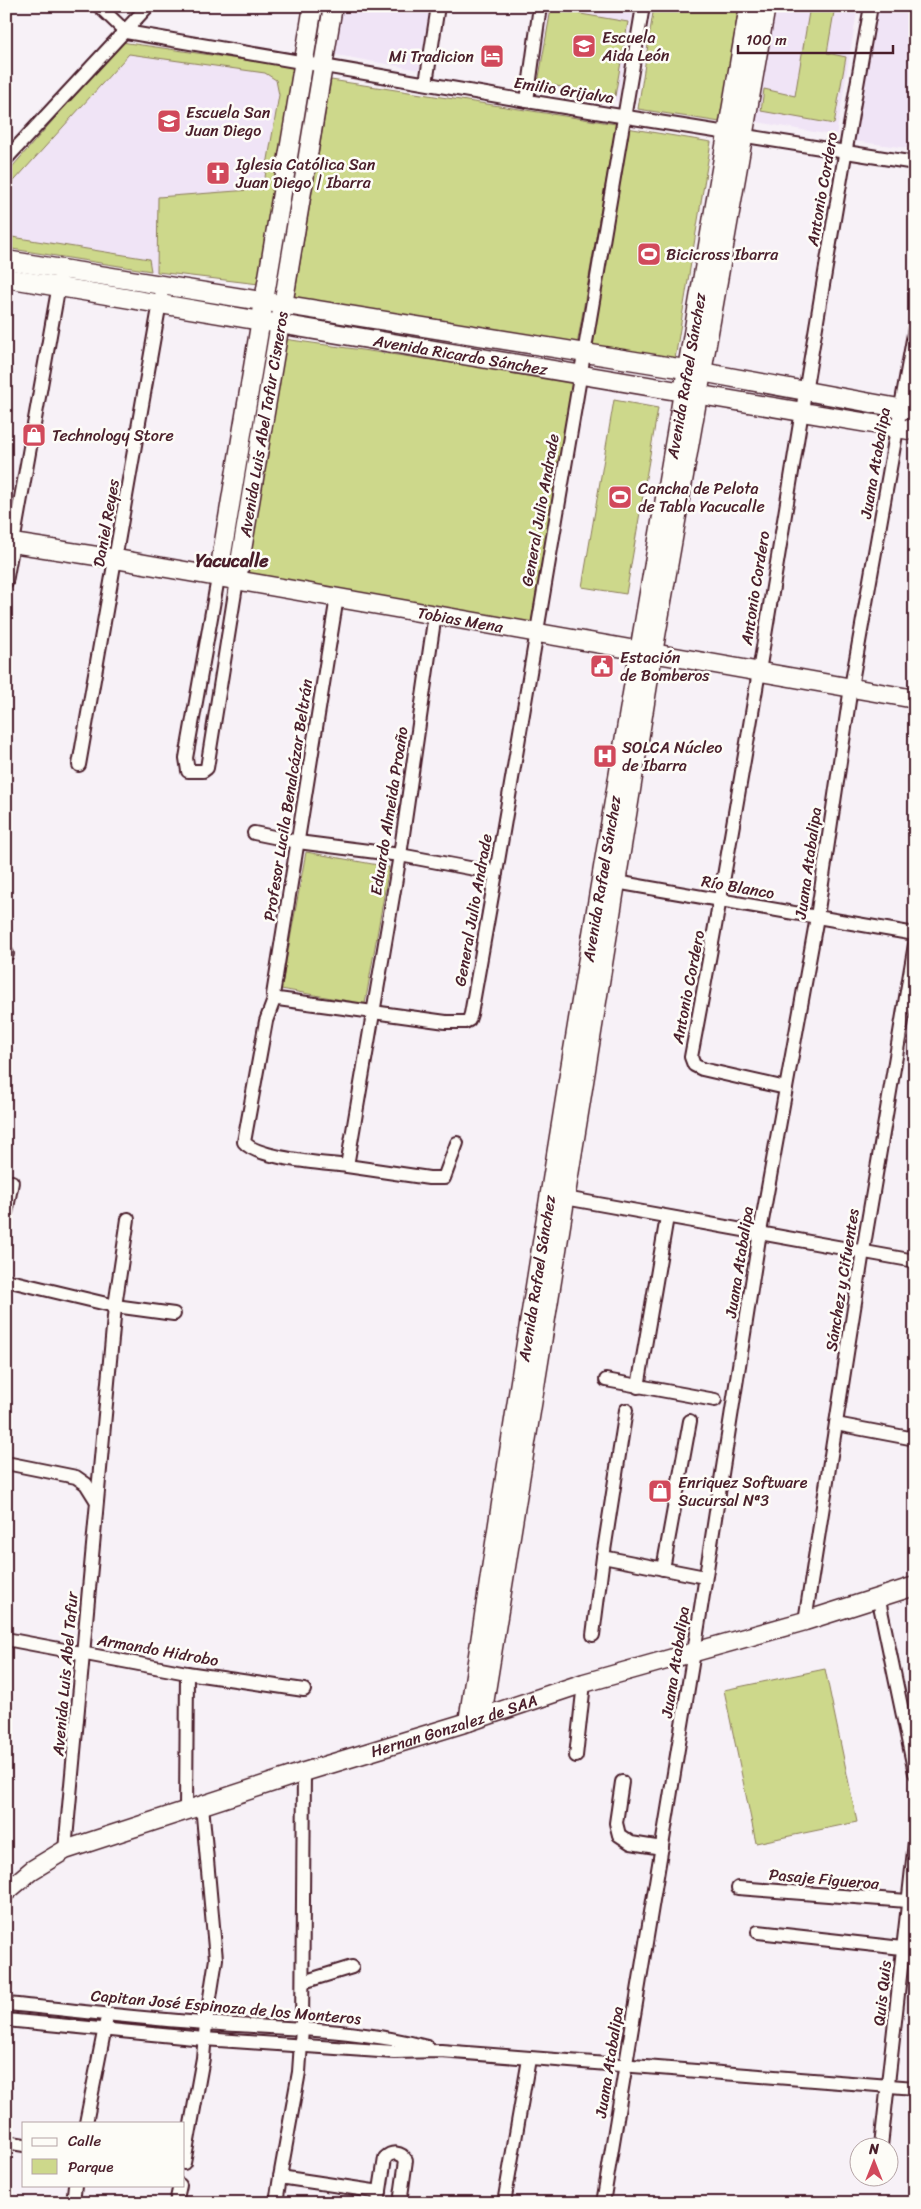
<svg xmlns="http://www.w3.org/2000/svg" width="921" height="2209" font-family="Sriracha,sans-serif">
<rect width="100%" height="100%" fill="#f7f1f7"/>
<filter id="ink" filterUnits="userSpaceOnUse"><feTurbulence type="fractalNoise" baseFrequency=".02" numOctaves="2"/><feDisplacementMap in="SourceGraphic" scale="10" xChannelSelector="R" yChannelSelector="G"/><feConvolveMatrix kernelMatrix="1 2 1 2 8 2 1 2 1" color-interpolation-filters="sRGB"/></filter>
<g filter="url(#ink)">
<g fill="#f0e4f6">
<polygon points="339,6 430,6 419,70 331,54"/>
<polygon points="548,6 633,6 618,101 535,86"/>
<polygon points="772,6 858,6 836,136 752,121"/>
<polygon points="877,6 915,6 915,149 853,141"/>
<polygon points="121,42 293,67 259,284 157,272 6,248 6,174"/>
</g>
<g fill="#cdd88b" stroke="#8c7c5b">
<polygon points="654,6 739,6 720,122 638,109"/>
<polygon points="810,6 835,6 827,53 846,57 834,124 761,111 764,89 795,96"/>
<polygon points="551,9 628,22 615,96 538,83"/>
<polygon points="121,42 293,67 259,284 157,272 158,197 263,189 279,95 276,80 265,73 129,54 6,190 6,174"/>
<polygon points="331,80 616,124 577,345 294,298"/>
<polygon points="627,128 711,142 675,359 591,346"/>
<polygon points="6,236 149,259 151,271 6,248"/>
<polygon points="284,339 573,380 531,624 243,573"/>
<polygon points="614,400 658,408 626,594 582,587"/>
<polygon points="306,852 389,867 365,1004 281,989"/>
<polygon points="825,1669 857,1822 756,1843 724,1690"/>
</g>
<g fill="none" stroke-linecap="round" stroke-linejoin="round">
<g stroke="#4a1f2b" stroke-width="16">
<g id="street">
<polyline points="99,6 126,32 527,101 915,163"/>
<polyline points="426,83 438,6"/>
<polyline points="527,101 540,6"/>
<polyline points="6,159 148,6"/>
<polyline points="218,578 186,758 188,771 203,771 207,768 237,580"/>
<polyline points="6,582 60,279"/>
<polyline points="337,597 273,995 278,999 446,1022 465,1022 469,1020 471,1014 496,873 643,6"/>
<polyline points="79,765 163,285"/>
<polyline points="254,833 298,842 400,855 496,873"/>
<polyline points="616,882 915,934"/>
<polyline points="6,954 7,954"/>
<path d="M275 997 266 1021 244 1142C257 1159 325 1163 347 1166L400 855 435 614"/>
<path d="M786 1088 702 1069 694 1065 691 1057C757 708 808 356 871 6"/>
<polyline points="347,1166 429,1178 444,1178 457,1143"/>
<polyline points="565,1198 915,1261"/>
<polyline points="6,1213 12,1182"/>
<polyline points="6,1280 115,1306 174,1314"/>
<polyline points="606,1380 715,1400"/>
<polyline points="638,1387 667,1217"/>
<polyline points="626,1410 603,1557 705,1577"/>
<polyline points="836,1424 915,1439"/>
<polyline points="6,1463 76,1477 86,1484 96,1500"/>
<polyline points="663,1569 690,1421"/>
<polyline points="878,1596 915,1773"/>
<polyline points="805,1621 863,1251 915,944"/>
<polyline points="593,1635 603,1557"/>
<polyline points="6,1639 187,1673 304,1690"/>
<polyline points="576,1756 584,1683"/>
<polyline points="622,1782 616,1823 619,1835 631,1843 662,1848"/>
<polyline points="186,1811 187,1673"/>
<polyline points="65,1850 115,1306 128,1219"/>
<polyline points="738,1888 907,1901"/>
<polyline points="758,1932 902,1948"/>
<polyline points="303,1982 352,1967"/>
<path d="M6 2004C73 2010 140 2019 207 2023 281 2029 356 2028 427 2047"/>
<polyline points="6,2020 204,2039 394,2052 441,2051 915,2088"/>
<polyline points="86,2123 106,2022"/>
<polyline points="6,2142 24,2145"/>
<polyline points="881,2146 915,1842"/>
<polyline points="184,2163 203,2058 206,2023 216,1959 202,1805"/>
<polyline points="280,2177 299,2072 302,2029 304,1772"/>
<polyline points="73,2203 75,2185"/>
<polyline points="176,2203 180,2185"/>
<polyline points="276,2203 280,2177 380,2192"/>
<path d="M378 2203 385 2158C392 2151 401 2152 406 2160L400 2203"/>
<polyline points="504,2203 529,2059"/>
<polyline points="603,2203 694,1652 760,1232 817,917 851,687 915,328"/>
</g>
</g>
<g stroke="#4a1f2b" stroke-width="21">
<g id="secondary">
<polyline points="6,260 685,369 915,411"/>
<path id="s1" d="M6 278 915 431"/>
<path id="s2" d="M6 542 116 559 915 699"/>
<polyline points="218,578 313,6"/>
<path id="s3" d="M237 580 333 6"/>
<polyline points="482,1716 653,653 766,6"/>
<path id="s4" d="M468 1722C553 1149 651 578 749 6"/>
<path id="s5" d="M6 1892 32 1870 65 1850 304 1772 468 1722 584 1683 805 1621 915 1586"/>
</g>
</g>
<use href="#street" stroke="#fdfcf7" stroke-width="12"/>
<use href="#secondary" stroke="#fdfcf7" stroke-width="18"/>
</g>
</g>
<defs>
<g id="school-square" transform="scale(1.25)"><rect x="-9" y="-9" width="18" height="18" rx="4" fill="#d1495b" stroke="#fdfcf7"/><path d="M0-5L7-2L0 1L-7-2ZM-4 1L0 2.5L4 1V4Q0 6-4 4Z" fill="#fff"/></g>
<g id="hotel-square" transform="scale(1.25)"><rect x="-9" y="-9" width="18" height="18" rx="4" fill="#d1495b" stroke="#fdfcf7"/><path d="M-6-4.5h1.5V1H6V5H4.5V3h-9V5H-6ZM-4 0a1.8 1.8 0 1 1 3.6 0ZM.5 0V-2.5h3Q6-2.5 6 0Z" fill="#fff"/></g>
<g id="church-square" transform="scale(1.25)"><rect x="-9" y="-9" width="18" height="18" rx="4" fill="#d1495b" stroke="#fdfcf7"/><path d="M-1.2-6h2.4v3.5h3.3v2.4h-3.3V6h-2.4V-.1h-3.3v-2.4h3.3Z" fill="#fff"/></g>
<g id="stadium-square" transform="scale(1.25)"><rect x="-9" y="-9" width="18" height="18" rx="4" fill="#d1495b" stroke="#fdfcf7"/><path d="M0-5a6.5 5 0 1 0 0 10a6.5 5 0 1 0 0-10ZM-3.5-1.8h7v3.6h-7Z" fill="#fff"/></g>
<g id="shop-square" transform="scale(1.25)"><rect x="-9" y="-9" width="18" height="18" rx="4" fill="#d1495b" stroke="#fdfcf7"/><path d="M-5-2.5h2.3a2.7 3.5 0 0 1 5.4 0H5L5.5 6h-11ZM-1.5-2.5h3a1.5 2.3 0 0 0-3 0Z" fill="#fff"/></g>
<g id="civic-square" transform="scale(1.25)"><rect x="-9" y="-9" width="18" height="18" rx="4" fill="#d1495b" stroke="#fdfcf7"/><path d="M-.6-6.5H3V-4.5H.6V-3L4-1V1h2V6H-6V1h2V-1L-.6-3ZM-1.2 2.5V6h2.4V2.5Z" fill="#fff"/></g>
<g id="hospital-square" transform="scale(1.25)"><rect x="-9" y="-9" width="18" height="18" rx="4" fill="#d1495b" stroke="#fdfcf7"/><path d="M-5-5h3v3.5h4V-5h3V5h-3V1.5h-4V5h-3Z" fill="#fff"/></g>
</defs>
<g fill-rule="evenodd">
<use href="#school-square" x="584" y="46"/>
<use href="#hotel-square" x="492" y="56"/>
<use href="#school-square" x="169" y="121"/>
<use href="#church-square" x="218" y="173"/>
<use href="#stadium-square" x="649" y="254"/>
<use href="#shop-square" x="34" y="435"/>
<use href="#stadium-square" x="620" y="497"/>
<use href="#civic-square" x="602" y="666"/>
<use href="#hospital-square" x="605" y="756"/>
<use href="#shop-square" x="660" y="1491"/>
</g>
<g text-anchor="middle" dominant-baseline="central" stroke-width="5" stroke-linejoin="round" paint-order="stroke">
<g font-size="16" fill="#4a1f2b" stroke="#fdfcf7" text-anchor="start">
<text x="602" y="37">Escuela<tspan x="602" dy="18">Aida León</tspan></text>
<text x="474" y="56" text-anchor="end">Mi Tradicion</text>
<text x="186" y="112">Escuela San<tspan x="186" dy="18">Juan Diego</tspan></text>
<text x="236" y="164">Iglesia Católica San<tspan x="236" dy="18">Juan Diego | Ibarra</tspan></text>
<text x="666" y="254">Bicicross Ibarra</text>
<text x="52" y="435">Technology Store</text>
<text x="638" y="488">Cancha de Pelota<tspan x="638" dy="18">de Tabla Yacucalle</tspan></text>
<text x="620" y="657">Estación<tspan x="620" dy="18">de Bomberos</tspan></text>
<text x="622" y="747">SOLCA Núcleo<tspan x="622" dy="18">de Ibarra</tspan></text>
<text x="678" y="1482">Enriquez Software<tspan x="678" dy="18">Sucursal Nª3</tspan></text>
</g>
<g font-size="16" fill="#4a1f2b" stroke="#fdfcf7">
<text transform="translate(564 90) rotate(9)">Emilio Grijalva</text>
<text transform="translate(822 189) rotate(-80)">Antonio Cordero</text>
<text stroke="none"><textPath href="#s1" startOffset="461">Avenida Ricardo Sánchez</textPath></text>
<text stroke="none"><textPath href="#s4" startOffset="1364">Avenida Rafael Sánchez</textPath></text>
<text stroke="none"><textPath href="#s3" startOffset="158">Avenida Luis Abel Tafur Cisneros</textPath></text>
<text transform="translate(875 463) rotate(-80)">Juana Atabalipa</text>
<text transform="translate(540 510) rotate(-80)">General Julio Andrade</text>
<text transform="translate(106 523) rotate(-80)">Daniel Reyes</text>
<text transform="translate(755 588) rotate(-81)">Antonio Cordero</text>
<text stroke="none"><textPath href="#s2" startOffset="461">Tobias Mena</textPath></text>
<text transform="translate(288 800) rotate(-81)">Profesor Lucila Benalcázar Beltrán</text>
<text transform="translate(389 811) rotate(-81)">Eduardo Almeida Proaño</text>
<text transform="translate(808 863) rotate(-82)">Juana Atabalipa</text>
<text stroke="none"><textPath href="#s4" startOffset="854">Avenida Rafael Sánchez</textPath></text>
<text transform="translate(738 887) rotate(10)">Río Blanco</text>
<text transform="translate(473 910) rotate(-80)">General Julio Andrade</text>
<text transform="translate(688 987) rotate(-79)">Antonio Cordero</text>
<text transform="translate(739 1262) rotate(-81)">Juana Atabalipa</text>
<text stroke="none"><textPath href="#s4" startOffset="449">Avenida Rafael Sánchez</textPath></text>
<text transform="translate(842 1280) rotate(-81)">Sánchez y Cifuentes</text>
<text transform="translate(158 1650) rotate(10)">Armando Hidrobo</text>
<text transform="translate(675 1662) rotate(-81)">Juana Atabalipa</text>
<text transform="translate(65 1674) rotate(-85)">Avenida Luis Abel Tafur</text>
<text stroke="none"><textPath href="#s5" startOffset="481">Hernan Gonzalez de SAA</textPath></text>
<text transform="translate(824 1879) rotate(5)">Pasaje Figueroa</text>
<text transform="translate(882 1993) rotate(-84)">Quis Quis</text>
<text transform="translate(226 2007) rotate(5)">Capitan José Espinoza de los Monteros</text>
<text transform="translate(609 2062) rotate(-81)">Juana Atabalipa</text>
</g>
<g font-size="18" font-weight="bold" fill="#4a1f2b" stroke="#fdfcf7">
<text x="232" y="561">Yacucalle</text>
</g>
</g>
<rect width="921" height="2209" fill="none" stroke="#fdfcf7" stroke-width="25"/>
<rect x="12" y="12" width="896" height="2184" fill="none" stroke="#4a1f2b" stroke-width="2" filter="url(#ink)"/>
<rect x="22" y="2122" width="162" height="65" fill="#fdfcf7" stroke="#b5a4a5"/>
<rect x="32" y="2138" width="25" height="8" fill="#fdfcf7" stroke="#b5a4a5"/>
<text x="68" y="2146" font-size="15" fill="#4a1f2b">Calle</text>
<rect x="32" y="2159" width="25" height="15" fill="#cdd88b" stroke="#b5a4a5"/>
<text x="68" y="2172" font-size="15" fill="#4a1f2b">Parque</text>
<g transform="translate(874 2162)"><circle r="24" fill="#fdfcf7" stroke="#b5a4a5"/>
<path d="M0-4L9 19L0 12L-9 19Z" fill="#d1495b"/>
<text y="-8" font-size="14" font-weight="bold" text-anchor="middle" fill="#4a1f2b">N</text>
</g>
<path d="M738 45v8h155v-8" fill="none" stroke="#4a1f2b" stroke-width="2.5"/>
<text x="746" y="45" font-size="15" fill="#4a1f2b" stroke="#fdfcf7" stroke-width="4" paint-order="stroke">100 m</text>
</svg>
